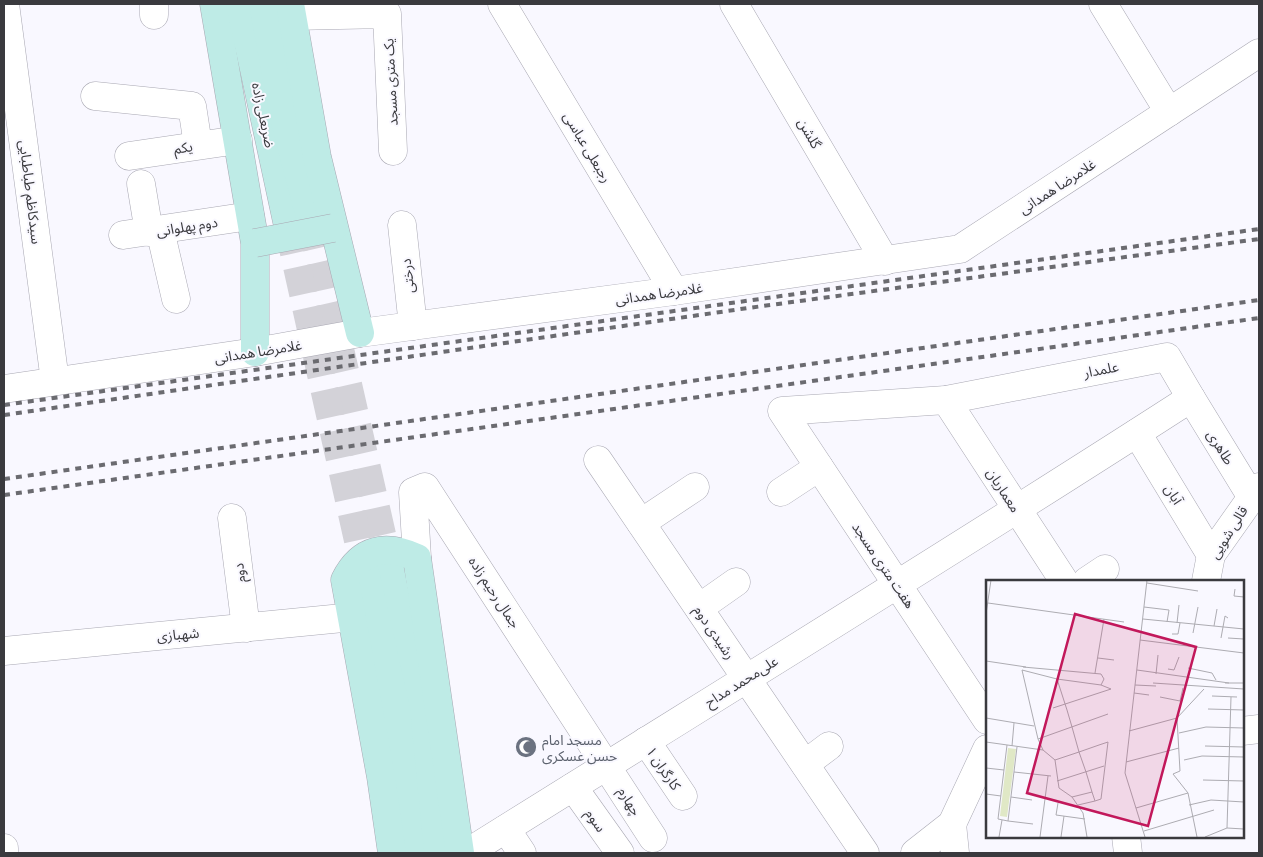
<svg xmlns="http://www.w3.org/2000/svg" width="1263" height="857" font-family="Commissioner,'Noto Sans Arabic',sans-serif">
<rect width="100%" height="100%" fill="#f9f8ff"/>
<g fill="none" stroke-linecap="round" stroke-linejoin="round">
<g stroke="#d3d2d8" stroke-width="28" stroke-dasharray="28 14" stroke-linecap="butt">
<polyline points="311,221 390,570"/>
<polyline points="288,226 365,572"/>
</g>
<g stroke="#a9a8b3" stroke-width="29">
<g id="minor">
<polyline points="5,4 55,381"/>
<polyline points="154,4 154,15"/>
<polyline points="502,4 674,291"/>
<polyline points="734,4 885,261"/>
<polyline points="1103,4 1169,112"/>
<polyline points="292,16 387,14 393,151"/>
<polyline points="95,96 192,106 198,145"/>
<polyline points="129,156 238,140"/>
<polyline points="141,184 149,232"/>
<polyline points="402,225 413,326"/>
<polyline points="160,230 176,299"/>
<polyline points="123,235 250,216"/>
<polyline points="255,352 360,333 674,291 960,249 1259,53"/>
<polyline points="1191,398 1251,496"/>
<polyline points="946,400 1064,581"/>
<polyline points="1137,433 1211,555"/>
<polyline points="598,460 865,853"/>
<polyline points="781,492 819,467"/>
<polyline points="232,518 246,628"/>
<polyline points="641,523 695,487"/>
<polyline points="417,558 413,492 425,487 653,838"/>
<polyline points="1087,581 1105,569"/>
<polyline points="1206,581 1211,555 1259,487"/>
<polyline points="699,608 736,582"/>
<polyline points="4,651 353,617"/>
<polyline points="1242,731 1259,729"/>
<polyline points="646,741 683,796"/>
<polyline points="805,764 829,746"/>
<polyline points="573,787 620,853"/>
<polyline points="952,824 955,853"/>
<polyline points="506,829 522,853"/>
<polyline points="1126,836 1128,853"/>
<polyline points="4,848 4,853"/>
<path d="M467 853C708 702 951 553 1191 398L1167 357 946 400 782 411C850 514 918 617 987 720"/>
<polyline points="915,853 952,824 987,749"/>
</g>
</g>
<g stroke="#a9a8b3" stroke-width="29">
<polyline id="tertiary" points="4,389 255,352"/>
</g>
<g stroke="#a9a8b3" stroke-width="29">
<g id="secondary">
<polyline points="214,4 255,243 255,352"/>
<polyline points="240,4 288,226"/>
<polyline points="263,4 285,122 311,221"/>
<polyline points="290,4 317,157 360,333"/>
<polyline points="390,570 416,703 435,853"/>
<polyline points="365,572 396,709 410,853"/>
<path d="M392 853 381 777 345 580C361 548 386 544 417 558L460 853"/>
</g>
</g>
<use href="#minor" stroke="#fff" stroke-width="28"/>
<use href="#tertiary" stroke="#fff" stroke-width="28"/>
<use href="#secondary" stroke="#beebe6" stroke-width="28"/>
<g stroke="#6b6b70" stroke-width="4" stroke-dasharray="6 6" stroke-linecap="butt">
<polyline points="4,405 1259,229"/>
<polyline points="4,415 748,308 1259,239"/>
<polyline points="4,479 1259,300"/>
<polyline points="4,495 1259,318"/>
</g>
<g stroke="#a9a8b3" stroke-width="29" stroke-linecap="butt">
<polyline id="secondary-bridge" points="255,243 333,228"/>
</g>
<use href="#secondary-bridge" stroke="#beebe6" stroke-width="28"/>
</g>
<defs>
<g id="mosque-disc" transform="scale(1.125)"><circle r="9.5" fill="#6b7280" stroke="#f9f8ff"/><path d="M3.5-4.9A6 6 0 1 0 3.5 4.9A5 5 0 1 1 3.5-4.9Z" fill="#fff"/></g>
</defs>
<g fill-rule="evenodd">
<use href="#mosque-disc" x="526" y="747"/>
</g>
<g text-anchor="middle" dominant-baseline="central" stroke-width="4" stroke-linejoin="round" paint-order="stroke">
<g font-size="14" fill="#3a3a3e" stroke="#f9f8ff">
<text transform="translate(390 82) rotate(-93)">یک متری مسجد</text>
<text transform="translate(264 115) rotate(78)">ضربعلی زاده</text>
<text transform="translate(810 133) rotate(60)">گلشن</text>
<text transform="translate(183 147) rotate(-9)">یکم</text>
<text transform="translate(588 147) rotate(59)">رجبعلی عباسی</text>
<text transform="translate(1057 186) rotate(-33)">غلامرضا همدانی</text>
<text transform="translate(31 192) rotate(83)">سیدکاظم طباطبایی</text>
<text transform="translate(187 226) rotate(-9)">دوم پهلوانی</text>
<text transform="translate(407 276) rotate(-96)">درختی</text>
<text transform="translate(659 293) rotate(-8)">غلامرضا همدانی</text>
<text transform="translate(258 351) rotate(-9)">غلامرضا همدانی</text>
<text transform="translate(1101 369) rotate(-11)">علمدار</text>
<text transform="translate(1221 447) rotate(58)">طاهری</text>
<text transform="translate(1004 490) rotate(57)">معماریان</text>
<text transform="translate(1174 494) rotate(58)">آبان</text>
<text transform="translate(1228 532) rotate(-58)">قالی شویی</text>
<text transform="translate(884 565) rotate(56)">هفت متری مسجد</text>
<text transform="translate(239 573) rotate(-97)">دوم</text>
<text transform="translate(495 592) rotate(57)">جمال رحیم زاده</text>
<text transform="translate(715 632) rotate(56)">رشیدی دوم</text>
<text transform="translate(178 634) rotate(-5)">شهبازی</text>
<text transform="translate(741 681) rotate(-32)">علی‌محمد مداح</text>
<text transform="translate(664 768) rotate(56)">کارگران ۱</text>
<text transform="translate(630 801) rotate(58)">چهارم</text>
<text transform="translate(596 820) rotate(55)">سوم</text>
</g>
<g font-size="14" fill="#5b616d" stroke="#f9f8ff" text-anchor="start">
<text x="542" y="739">مسجد امام<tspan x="542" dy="16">حسن عسکری</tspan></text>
</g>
</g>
<g transform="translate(986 580)">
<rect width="258" height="258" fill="#f9f8ff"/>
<path d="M22 168 30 169 21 237 14 236Z" fill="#e0e8c6"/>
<path fill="none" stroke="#adacb2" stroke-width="1" d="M161 3 212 11M249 9 248 16 258 17M2 23 138 42M158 27 183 30 181 42M0 34 5 0M157 39 258 49M191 43 193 25M228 46 231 29M207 53 212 27M186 54H192L194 43M235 58 239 36 242 38M242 58 258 59M154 60 258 73M112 78 128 80M0 81 40 87M202 88 226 93 230 100M182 89 188 90 193 77M36 90 52 159 57 170 69 180 73 208 86 217 97 233 101 257M36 90 71 99 115 105 118 99 115 94 37 87M151 90 243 103M109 93 118 39M170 94 172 75M167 103 258 109M239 103H258M149 105 170 106M148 113 163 115M226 116 251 117M174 117 194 121 197 108M67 128 125 109 115 105M222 129 258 130M0 138 48 146M143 151 191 138M193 153 220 147 258 148M52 159 122 134M0 162 57 170M21 165 12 239 22 241 31 167M26 166 28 143M219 166 258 167M69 180 93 172 113 165 122 162 115 219 109 221 106 212 100 192 93 172 86 147 81 130 71 99M198 180 216 176 258 177M140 182 193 168M0 188 18 190M28 192 65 196M217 200 258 201M71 201 118 186M0 214 15 216M25 217 46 220M86 217 106 212M72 223 70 235 99 239M92 225 109 221M203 225 225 220 258 222M150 228 202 213M22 241 47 244M241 248 245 117M158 251 228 230M13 257 16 240M54 257 62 196M75 257 78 236M159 257 139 193 161 0M211 257 202 213 187 194 194 191 191 138 218 109M219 257 241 248 258 249"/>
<path fill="#c2185b" fill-opacity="0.15" stroke="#c2185b" stroke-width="2.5" d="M89 34 210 67 162 246 41 213Z"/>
<rect width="258" height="258" fill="none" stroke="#3a3a3e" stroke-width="2.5"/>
</g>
<rect width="1263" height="857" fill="none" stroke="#3a3a3e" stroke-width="10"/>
</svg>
